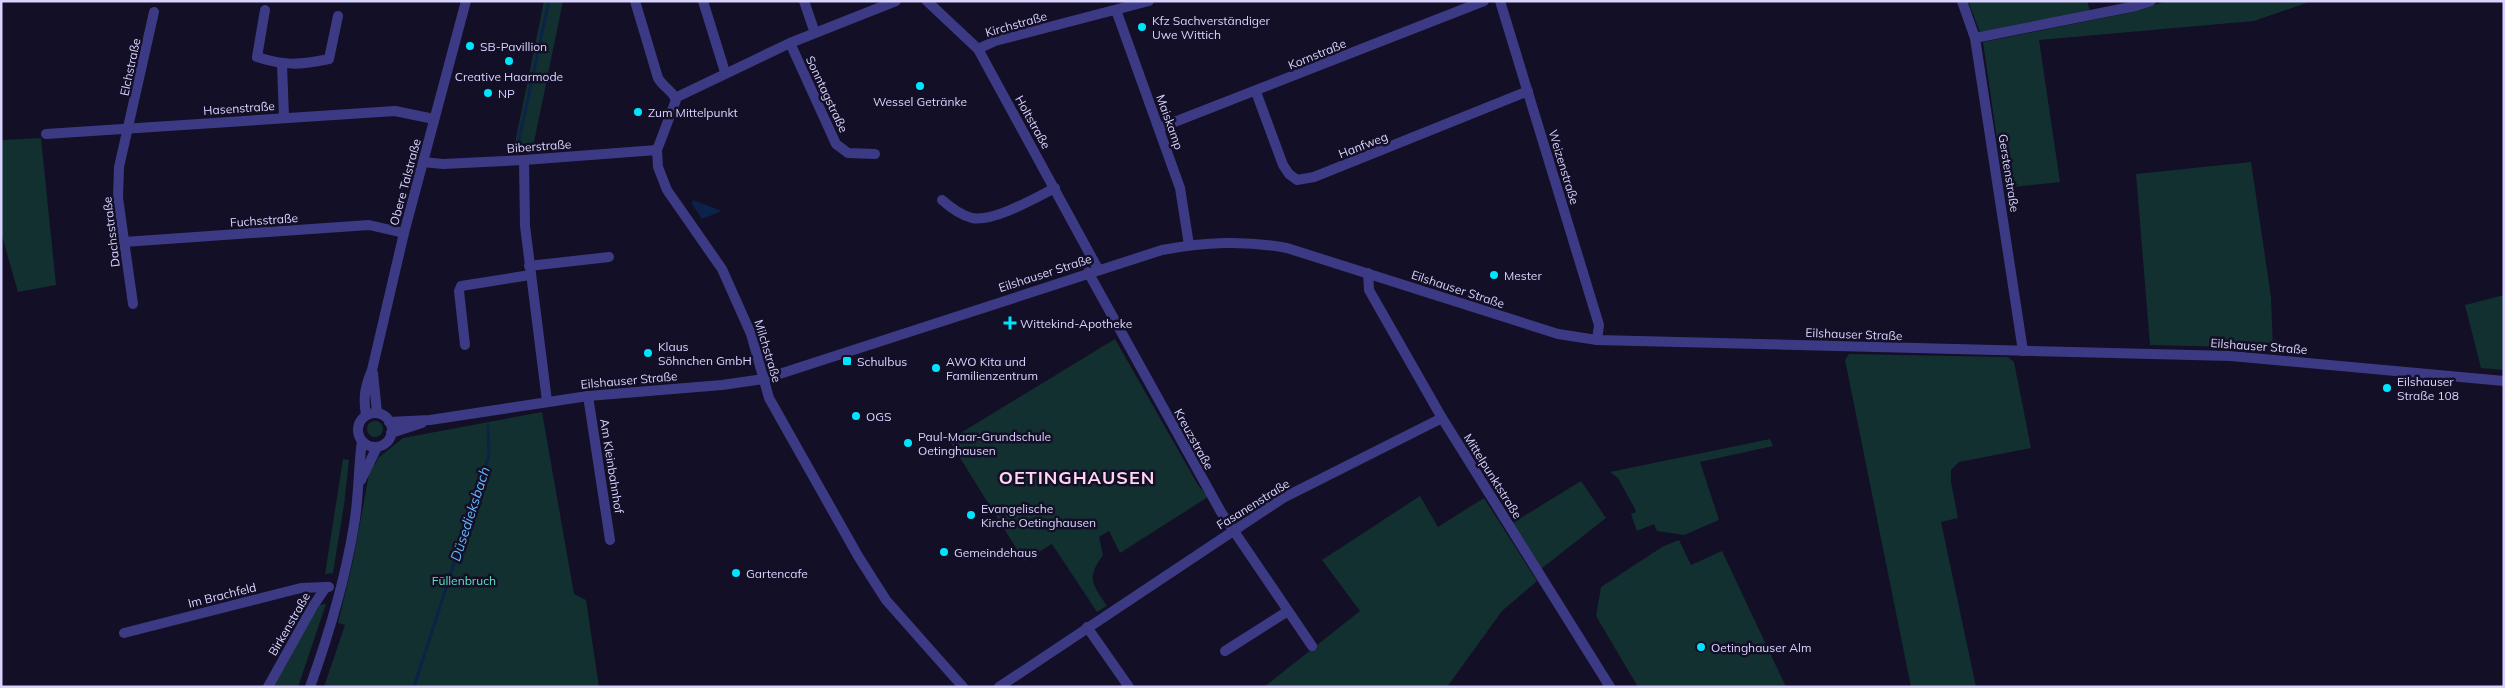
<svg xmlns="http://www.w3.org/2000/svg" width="2505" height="688" font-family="Mulish,sans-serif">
<rect width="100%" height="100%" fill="#130f26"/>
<g fill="#12302f">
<polygon points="544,1 563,1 532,152 513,153"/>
<polygon points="1968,1 2087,1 2090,11 1980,32"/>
<polygon points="2166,1 2312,1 2254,21 2039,40 2060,182 2004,188 1983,42 2138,11"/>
<polygon points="41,138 56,285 18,292 1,232 1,140"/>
<polygon points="2251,162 2271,297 2273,348 2150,345 2136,174"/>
<polygon points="2504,295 2504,370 2481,368 2465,305"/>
<path d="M1115 339 1198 485 1208 497 1120 553 1109 531 1099 537 1103 555C1086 579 1092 583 1107 606L1097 612 1052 544 1024 561 949 440Z"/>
<polygon points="1849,354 2008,357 2014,362 2031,448 1959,462 1951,470 1951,482 1958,518 1941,522 1976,687 1911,687 1845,360"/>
<polygon points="542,412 574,594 586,600 599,687 324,687 345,625 338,623 353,561 371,463 375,465 378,458 403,438"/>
<circle cx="375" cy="429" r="8"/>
<polygon points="1770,439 1773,446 1700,462 1719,520 1684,535 1657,531 1654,524 1637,531 1631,514 1636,512 1634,507 1618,478 1610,472"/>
<polygon points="343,459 349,460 344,505 333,573 325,574"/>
<polygon points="1581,481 1606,518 1541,569 1511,524"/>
<polygon points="1420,496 1438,527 1484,498 1537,581 1502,611 1447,687 1264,687 1360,611 1322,560"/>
<polygon points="1679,540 1691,565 1722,551 1786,687 1638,687 1596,616 1601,587 1662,547"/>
<polygon points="326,604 298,687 273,687 318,605"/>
</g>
<polygon fill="#0c2248" points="693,200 722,211 702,219 692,204"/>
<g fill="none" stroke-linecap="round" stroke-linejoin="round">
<g stroke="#0c2248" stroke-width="3">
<polyline points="517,149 549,1"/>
<polyline points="414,687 489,455 488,426"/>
</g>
<g stroke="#3d3a85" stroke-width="10">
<path d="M635 1 658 78C663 87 673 91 676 100L657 150 658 167 667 190 722 269 751 334 769 398 858 556 886 600 963 687"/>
<polyline points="703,1 725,72"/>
<polyline points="804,1 815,33"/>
<polyline points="927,1 978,49 1098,269"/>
<polyline points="1500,1 1599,325 1597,340"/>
<polyline points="1962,1 1975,38 2023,351"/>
<path d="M265 10 257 57C285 66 300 65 329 59L338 16"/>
<polyline points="1116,10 1180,188 1189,245"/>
<polyline points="1975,38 2136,6 2151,1"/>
<polyline points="790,43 836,144 848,153 875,154"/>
<polyline points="978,49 995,41 1149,1"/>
<polyline points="282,65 284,117"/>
<polyline points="1256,92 1283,165 1289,174 1297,180 1314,177 1528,91"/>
<polyline points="675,98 790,43 896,1"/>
<polyline points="1159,128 1484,1"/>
<polyline points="46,134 395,111 434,119"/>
<polyline points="524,160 525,226 547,401"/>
<polyline points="423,162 443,164 524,160 657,150"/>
<path d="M942 200C951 208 960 215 972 218 994 222 1035 198 1055 188"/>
<polyline points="124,242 369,225 404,233"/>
<polyline points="529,266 609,257"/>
<polyline points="1088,272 1221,512 1312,646"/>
<polyline points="1368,273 1369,290 1442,418 1610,687"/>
<polyline points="133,304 118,198 119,167 154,12"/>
<polyline points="465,345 459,291 461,286 530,275"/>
<polyline points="373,373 377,413"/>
<polyline points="588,396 610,540"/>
<circle cx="375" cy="430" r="17"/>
<path d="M366 415C363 398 365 386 372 370L404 233 466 1"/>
<path d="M389 422 430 420 588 396 722 385 764 379 1162 250C1205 242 1244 240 1287 248L1558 334 1597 340 2231 356 2504 381"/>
<polyline points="391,433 422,423"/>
<polyline points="361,480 377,447"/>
<polyline points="1087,627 1129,687"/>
<polyline points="124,633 301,588 326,587"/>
<polyline points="1225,651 1288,611"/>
<polyline points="268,687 313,606 326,587 329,587"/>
<path d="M310 687C329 634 345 581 354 525 359 497 358 469 362 441"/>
<polyline points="999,687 1283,498 1442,418"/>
</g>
</g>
<g fill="#00e5ff" stroke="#130f26" stroke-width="2">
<circle cx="1142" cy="27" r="5"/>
<circle cx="470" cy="46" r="5"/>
<circle cx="509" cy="61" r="5"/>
<circle cx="920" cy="86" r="5"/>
<circle cx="488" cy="93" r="5"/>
<circle cx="638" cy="112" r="5"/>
<circle cx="1494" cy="275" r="5"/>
<path d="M1007.5 315.5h5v5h5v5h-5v5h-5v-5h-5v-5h5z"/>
<circle cx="648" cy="353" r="5"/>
<rect x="842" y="356" width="10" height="10" rx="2.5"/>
<circle cx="936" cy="368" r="5"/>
<circle cx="2387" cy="388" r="5"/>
<circle cx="856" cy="416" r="5"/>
<circle cx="908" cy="443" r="5"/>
<circle cx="971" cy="515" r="5"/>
<circle cx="944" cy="552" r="5"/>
<circle cx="736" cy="573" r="5"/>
<circle cx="1701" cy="647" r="5"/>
</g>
<g text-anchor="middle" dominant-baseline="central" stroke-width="5" stroke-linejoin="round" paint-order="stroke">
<g font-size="12" fill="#d9d4ff" stroke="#130f26" text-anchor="start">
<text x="1152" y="20">Kfz Sachverständiger<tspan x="1152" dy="14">Uwe Wittich</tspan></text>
<text x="480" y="46">SB-Pavillion</text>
<text x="509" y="76" text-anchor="middle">Creative Haarmode</text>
<text x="498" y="93">NP</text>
<text x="920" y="101" text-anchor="middle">Wessel Getränke</text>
<text x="648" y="112">Zum Mittelpunkt</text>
<text x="1504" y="275">Mester</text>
<text x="1020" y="323">Wittekind-Apotheke</text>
<text x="658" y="346">Klaus<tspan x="658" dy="14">Söhnchen GmbH</tspan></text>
<text x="857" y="361">Schulbus</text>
<text x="946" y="361">AWO Kita und<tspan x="946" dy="14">Familienzentrum</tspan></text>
<text x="2397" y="381">Eilshauser<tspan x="2397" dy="14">Straße 108</tspan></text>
<text x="866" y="416">OGS</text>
<text x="918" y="436">Paul-Maar-Grundschule<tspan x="918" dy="14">Oetinghausen</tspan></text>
<text x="981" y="508">Evangelische<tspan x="981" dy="14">Kirche Oetinghausen</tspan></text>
<text x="954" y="552">Gemeindehaus</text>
<text x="746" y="573">Gartencafe</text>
<text x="1711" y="647">Oetinghauser Alm</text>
</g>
<g font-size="12" fill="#d9d4ff" stroke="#130f26">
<text transform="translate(1016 24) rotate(-16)">Kirchstraße</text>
<text transform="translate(1317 54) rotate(-22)">Kornstraße</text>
<text transform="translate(130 67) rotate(-78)">Elchstraße</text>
<text transform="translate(827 94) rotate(65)">Sonntagstraße</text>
<text transform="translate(239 108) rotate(-4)">Hasenstraße</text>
<text transform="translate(1033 122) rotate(61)">Holtstraße</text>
<text transform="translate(1170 122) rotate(70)">Maiskamp</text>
<text transform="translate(1363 145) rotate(-21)">Hanfweg</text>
<text transform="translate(539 146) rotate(-4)">Biberstraße</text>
<text transform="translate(1564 167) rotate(73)">Weizenstraße</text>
<text transform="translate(2009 173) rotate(81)">Gerstenstraße</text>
<text transform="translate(405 182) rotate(-75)">Obere Talstraße</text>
<text transform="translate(264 220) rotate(-4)">Fuchsstraße</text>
<text transform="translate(111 232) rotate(-97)">Dachsstraße</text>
<text transform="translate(1045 273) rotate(-18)">Eilshauser Straße</text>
<text transform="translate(1458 289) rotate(18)">Eilshauser Straße</text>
<text transform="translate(1854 334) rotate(2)">Eilshauser Straße</text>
<text transform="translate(2259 346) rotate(4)">Eilshauser Straße</text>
<text transform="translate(768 351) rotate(73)">Milchstraße</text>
<text transform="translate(629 380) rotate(-5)">Eilshauser Straße</text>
<text transform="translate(1194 439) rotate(61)">Kreuzstraße</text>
<text transform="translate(612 466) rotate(81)">Am Kleinbahnhof</text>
<text transform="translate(1493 476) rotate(58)">Mittelpunktstraße</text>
<text transform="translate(1253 504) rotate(-32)">Fasanenstraße</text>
<text transform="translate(222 595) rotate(-14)">Im Brachfeld</text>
<text transform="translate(289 624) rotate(-60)">Birkenstraße</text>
</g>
<g font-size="12" fill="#5fe0c0" stroke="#130f26">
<text x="464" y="580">Füllenbruch</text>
</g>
<g font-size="14" font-style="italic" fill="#62b6ff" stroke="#130f26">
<text transform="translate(470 514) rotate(-72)">Düsedieksbach</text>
</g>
<g font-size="18" font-weight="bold" letter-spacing="1" fill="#ffd6f0" stroke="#130f26">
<text x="1077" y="477">OETINGHAUSEN</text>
</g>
</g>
<rect width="2505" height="688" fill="none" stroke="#d9d4ff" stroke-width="5"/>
</svg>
